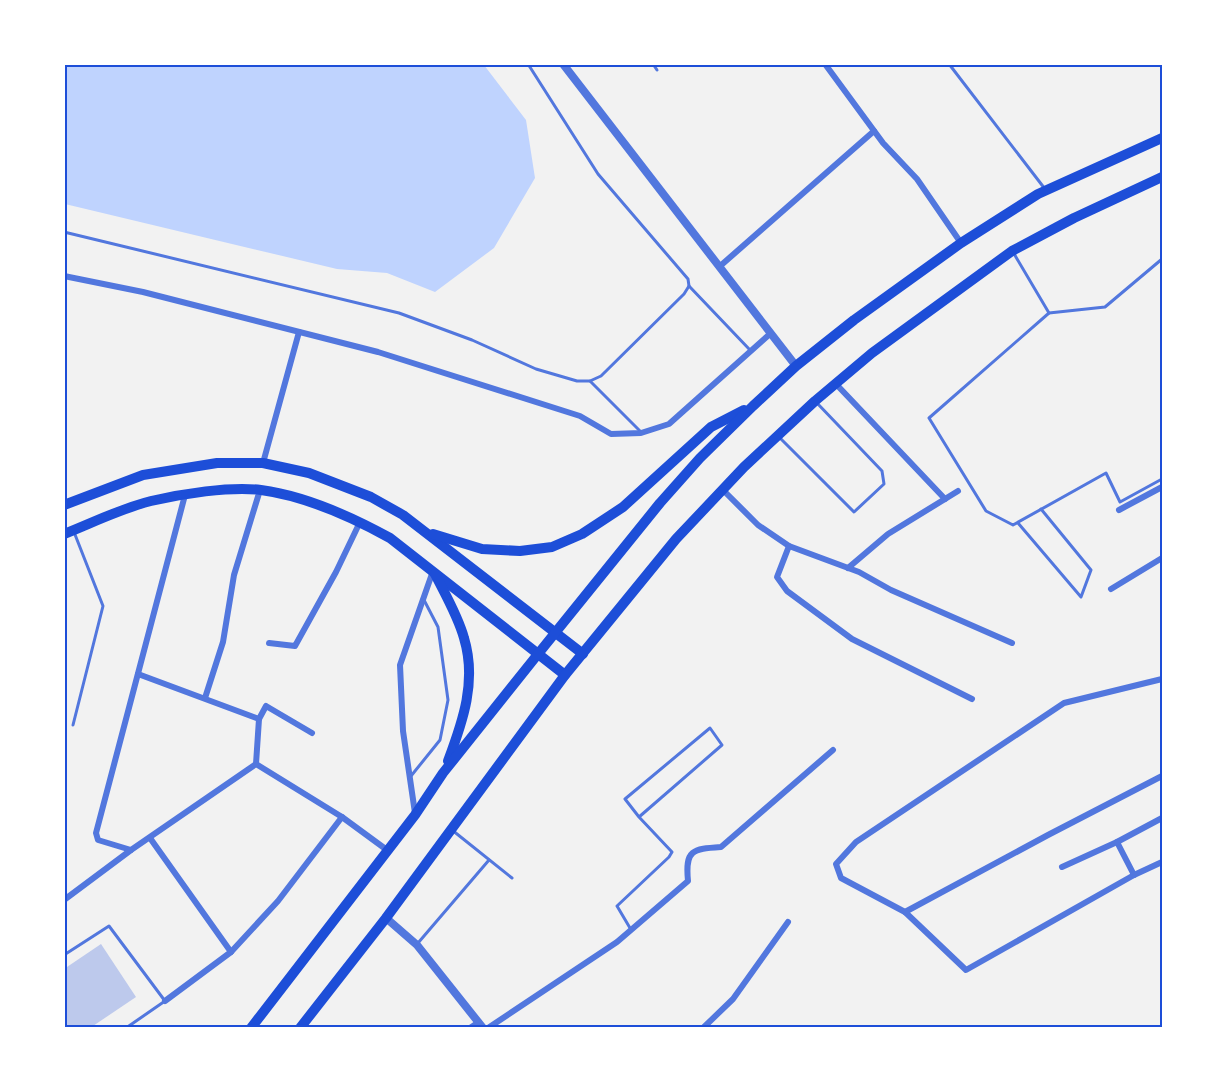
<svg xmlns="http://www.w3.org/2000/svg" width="1227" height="1092" font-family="'Source Sans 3',sans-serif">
<rect width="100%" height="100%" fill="#f2f2f2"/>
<polygon fill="#bfd3fe" points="64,65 484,65 526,120 535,178 494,248 435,292 387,273 337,269 65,204"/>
<polygon fill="#bdc9ec" points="101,944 136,997 90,1028 64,1028 64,969"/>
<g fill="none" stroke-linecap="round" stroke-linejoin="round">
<g stroke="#5277de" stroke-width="3">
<polyline points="528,64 598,174 688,279 689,286 750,350"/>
<polyline points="653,64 657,70"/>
<polyline points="949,64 1045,189"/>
<polyline points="64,232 399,313 472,340 536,369 577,381 590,381 601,376 684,294 689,286"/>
<polyline points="1013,252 1049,313 929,418 986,511 1013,525 1106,473 1120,502 1162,479"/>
<polyline points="1049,313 1105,307 1162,259"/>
<polyline points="590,381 640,431"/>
<polyline points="780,438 854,512 884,484 882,471 816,402"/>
<polyline points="1018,523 1081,597 1091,570 1041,509"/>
<polyline points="73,725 103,606 74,532"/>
<polyline points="411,776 440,740 448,700 438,627 424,600"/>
<polyline points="452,830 512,878"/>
<polyline points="630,928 617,906 669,857 672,852 639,817 722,745 710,728 625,799 639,817"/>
<polyline points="418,943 489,860"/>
<polyline points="64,955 109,926 165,1001 126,1028"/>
</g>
<g stroke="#5277de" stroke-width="6">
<polyline points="825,64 883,143 917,179 961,243"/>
<polyline points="719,267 874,131"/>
<polyline points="64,276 143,292 378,352 580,416 611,434 641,433 669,424 771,333"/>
<polyline points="836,384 945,499"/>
<polyline points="263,463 299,332"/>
<polyline points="723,490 758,525 789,546 859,572 891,590 1012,643"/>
<polyline points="1119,510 1162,487"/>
<polyline points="789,546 777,577 787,591 852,639 972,699"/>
<polyline points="848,568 888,534 958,491"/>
<polyline points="1111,589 1162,558"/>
<polyline points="269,643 295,646 336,572 360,522"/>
<polyline points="138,674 259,719 256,764"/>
<polyline points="1162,679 1064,703 856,842 836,864 841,878 905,912 966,970 1134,875 1162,862"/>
<polyline points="205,698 223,642 234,575 260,490"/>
<polyline points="259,719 266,706 312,733"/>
<polyline points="415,813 403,731 400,665 433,571"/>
<polyline points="150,838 231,952"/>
<polyline points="1117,842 1134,875"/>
<polyline points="131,850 98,840 96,833 185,495"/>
<polyline points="1062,867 1117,842 1162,818"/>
<polyline points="64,900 131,850 256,764 342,817 387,850"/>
<polyline points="905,912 1048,835 1162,776"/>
<polyline points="165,1001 231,952 278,901 342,817"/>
<polyline points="470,1028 479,1022"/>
<path d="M488 1028 617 942 688 881C685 850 692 849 721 847L833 750"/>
<polyline points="703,1028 733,999 788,922"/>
</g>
<g stroke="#5277de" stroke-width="8">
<polyline points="563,64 796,366"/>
<polyline points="386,918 417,945 483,1028"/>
</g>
<g stroke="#1d4ed8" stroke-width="10">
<polyline points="64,505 143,475 217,463 263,463 309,473 371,497 403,515 583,654"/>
<path d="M64 534C92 523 122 508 151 501 181 494 230 486 261 490 306 496 350 516 390 538L565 675"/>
<polyline points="433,534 482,549 520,551 552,547 582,534 623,507 711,427 744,410"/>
<path d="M435 574C445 594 458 616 464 638 477 681 463 721 448 761"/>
<polyline points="251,1028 415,815 443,773 538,654 660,503 700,458 753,406 796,366 854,320 961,243 1038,194 1162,138"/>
<polyline points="300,1028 386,918 565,675 676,539 744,467 815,401 872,353 1012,251 1074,218 1162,177"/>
</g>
</g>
<rect width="1227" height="1092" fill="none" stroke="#ffffff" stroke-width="132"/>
<rect x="66" y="66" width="1095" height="960" fill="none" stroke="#1d4ed8" stroke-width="2"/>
</svg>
